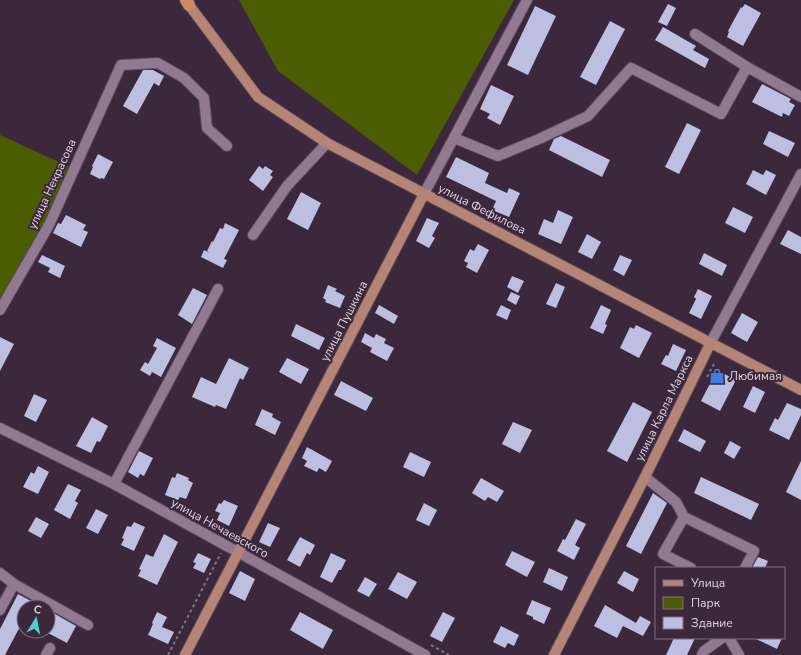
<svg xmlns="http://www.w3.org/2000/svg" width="801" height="655" font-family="'Nunito Sans',sans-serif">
<rect width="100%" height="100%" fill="#3c283c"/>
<g fill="#4b5c03">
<polygon points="239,0 514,0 417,175 278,71"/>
<polygon points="0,135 72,168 0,309"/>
</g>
<g fill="#bcbfdf">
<polygon points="668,4 676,8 667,26 658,22"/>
<polygon points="745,4 761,13 743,46 727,37 729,32 728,31 741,7 742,8"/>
<polygon points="535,6 556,16 528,75 507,65"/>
<polygon points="610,21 625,29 596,85 580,77"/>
<polygon points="663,27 696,46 693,50 709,59 705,68 655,40"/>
<polygon points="143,70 153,70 164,76 159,86 154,83 137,114 123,106"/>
<polygon points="762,84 791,99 789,102 795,105 789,116 783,113 782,117 752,102"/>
<polygon points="491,85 514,96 500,125 487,118 490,114 480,109"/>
<polygon points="687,123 701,130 679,174 665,167"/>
<polygon points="769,131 795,143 788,157 763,144"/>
<polygon points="561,136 610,160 602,177 549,150 554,139"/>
<polygon points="98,154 113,162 104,179 101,178 100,179 90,174 93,167 92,166"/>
<polygon points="456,157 489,173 485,183 507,193 509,188 520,193 509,217 492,210 496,201 446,177"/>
<polygon points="259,166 263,169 265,166 273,171 270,175 273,177 263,191 249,180"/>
<polygon points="753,170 763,175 766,170 776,175 766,195 746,184"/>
<polygon points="301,192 321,203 308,230 287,219"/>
<polygon points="733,207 753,217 745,233 725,223"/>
<polygon points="558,210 573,217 561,244 538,234 544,219 553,223"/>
<polygon points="66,215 86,225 83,230 88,232 81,247 53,233 58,223 61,224"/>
<polygon points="427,218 439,223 432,236 435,238 429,248 416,241"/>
<polygon points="225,223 239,230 224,259 227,260 223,268 201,257 204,250 210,253 207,251 212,241 213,242 220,228 223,229"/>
<polygon points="788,230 801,237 801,254 780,244"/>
<polygon points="587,234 601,242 592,259 578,252"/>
<polygon points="478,244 489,250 477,273 466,267 468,263 464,261 470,249 474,251"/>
<polygon points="704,253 727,265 722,276 699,264"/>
<polygon points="42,255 65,266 60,278 48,272 50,268 38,262"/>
<polygon points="620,255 632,260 624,276 613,270"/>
<polygon points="512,276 524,281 518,293 507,287"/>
<polygon points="556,283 565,287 556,308 546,304"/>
<polygon points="328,285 337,289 335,291 345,296 340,308 325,302 326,300 323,298"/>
<polygon points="193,288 207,295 192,324 178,315"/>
<polygon points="698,289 712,296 701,319 689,313 696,299 694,297"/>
<polygon points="511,292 520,296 516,305 507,300"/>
<polygon points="379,305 398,316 394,324 375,313"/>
<polygon points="501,305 511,310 507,320 496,315"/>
<polygon points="601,305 611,310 605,324 607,325 603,334 590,328"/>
<polygon points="742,313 758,322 747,342 731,333"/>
<polygon points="296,324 325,338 319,350 291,336"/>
<polygon points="636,325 652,333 639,358 620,348 630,327 634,329"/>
<polygon points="365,333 374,338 376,334 386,339 384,343 394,348 387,361 370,352 372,348 361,342"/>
<polygon points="0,337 14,344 0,371"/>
<polygon points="157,338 176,348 161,377 152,372 150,376 140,370 145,362 148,364 157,348 153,346"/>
<polygon points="673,344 686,350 676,371 661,364 666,355 668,356"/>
<polygon points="229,358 249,368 243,380 240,378 226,409 216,405 215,407 192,397 201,377 216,384"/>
<polygon points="287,358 309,369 301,384 279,372"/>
<polygon points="717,370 736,380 720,411 701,401"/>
<polygon points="341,381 373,398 366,411 334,395"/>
<polygon points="753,386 765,392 755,413 743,407"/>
<polygon points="34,394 47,400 36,422 24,416"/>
<polygon points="633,402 652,412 627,462 607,451"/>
<polygon points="787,403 801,409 801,415 789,440 769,430 775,418 778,420"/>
<polygon points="262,409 273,414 272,417 281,422 275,435 255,425"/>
<polygon points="92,417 108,426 100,442 97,441 91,453 76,446"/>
<polygon points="513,422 532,430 520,453 502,444"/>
<polygon points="684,429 706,441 700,452 678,441"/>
<polygon points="730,441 741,447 734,459 724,453"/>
<polygon points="307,447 332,461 326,472 319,468 317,472 304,466 307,461 302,458"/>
<polygon points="139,451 153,458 144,476 140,474 138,478 128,472"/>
<polygon points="410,452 431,462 424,477 403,467"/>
<polygon points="801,461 801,500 786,492"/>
<polygon points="38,466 49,472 38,494 23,487 31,472 34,474"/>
<polygon points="177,473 189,478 188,480 193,483 186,499 180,497 178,500 165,495 172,477 175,478"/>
<polygon points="701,477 759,504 751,520 694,493"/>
<polygon points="481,478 504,491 497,502 488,497 485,501 472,493"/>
<polygon points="68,484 81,490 75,501 78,503 70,519 54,510"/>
<polygon points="653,493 667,503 641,554 626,546"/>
<polygon points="224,500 238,506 229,526 217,520 220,513 215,511 219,503 221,504"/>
<polygon points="424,503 437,510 429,526 416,520"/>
<polygon points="96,509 108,515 98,534 86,528"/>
<polygon points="36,517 49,524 41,538 28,531"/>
<polygon points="576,519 586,524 575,545 580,548 574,560 557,551 563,539 565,540"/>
<polygon points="134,522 145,527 134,551 121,545 124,539 122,538 127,526 131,527"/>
<polygon points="268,523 280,528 270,547 259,542"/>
<polygon points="164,534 178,542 157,585 138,576 141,570 139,569 146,554 153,557"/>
<polygon points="300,537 315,545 310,555 307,553 300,567 287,560"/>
<polygon points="512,551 535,562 527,577 505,565"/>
<polygon points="198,553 211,559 204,573 193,568 196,563 193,562"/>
<polygon points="331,553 346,560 341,570 339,570 332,583 320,577"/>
<polygon points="758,557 768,561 765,568 752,568"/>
<polygon points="549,568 568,577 562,591 543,582"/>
<polygon points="240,571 255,579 245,601 229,593"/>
<polygon points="624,571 639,579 633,592 617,583"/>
<polygon points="398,572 417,582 407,599 388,589"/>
<polygon points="365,577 377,584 369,597 357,591"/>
<polygon points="18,594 42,607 24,607 24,619 5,655 0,655 0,629"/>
<polygon points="532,600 551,608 544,624 533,619 533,617 526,614"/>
<polygon points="605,605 636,623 640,616 651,622 643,636 623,626 617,638 594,626"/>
<polygon points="48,610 76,626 67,643 48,633"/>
<polygon points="157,612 167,617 162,627 174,632 168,644 148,635 153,624 152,623"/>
<polygon points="300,612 333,630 323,649 290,630"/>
<polygon points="443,612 455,618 442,642 430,636"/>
<polygon points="501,626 519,635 514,646 508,643 505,648 493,642"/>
<polygon points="674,638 695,638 687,655 666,655"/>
<polygon points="754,638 782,638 777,649"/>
</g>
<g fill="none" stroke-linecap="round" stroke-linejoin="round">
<g stroke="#584758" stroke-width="12">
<g id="minor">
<polyline points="695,34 747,67 801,97"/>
<polyline points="454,138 498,156 539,139 588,116 631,68 721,114 747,67"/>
<polyline points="424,194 527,0"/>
<polyline points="253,235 287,186 327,143"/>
<polyline points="0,310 49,225 121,65 158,63 184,78 204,98 207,128 227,146"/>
<polyline points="711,342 801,174"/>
<polyline points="0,428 114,484 425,655"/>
<polyline points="645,477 676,502 684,517 754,551 745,568"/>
<polyline points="114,484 218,289"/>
<polyline points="684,517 663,554 691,568"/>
<polyline points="0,573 14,584 88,625"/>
<polyline points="0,610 14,584"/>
<polyline points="729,638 739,655"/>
<polyline points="46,655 50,648"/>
<polyline points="702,655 704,651 722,638"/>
</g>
</g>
<g stroke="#584758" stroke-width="12">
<g id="major">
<polyline points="189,5 258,97 327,143 801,390"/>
<polyline points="185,655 424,194"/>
<polyline points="554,655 645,477 711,342"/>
</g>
</g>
<g stroke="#584758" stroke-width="14">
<polyline id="highway" points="186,0 189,5"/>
</g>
<g stroke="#837283" stroke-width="2" stroke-dasharray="3 3" stroke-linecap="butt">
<polyline points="707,377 714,364"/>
<polyline points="431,645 449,655"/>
<polyline points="168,655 221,553"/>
</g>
<use href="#minor" stroke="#917991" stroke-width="10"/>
<use href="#major" stroke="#b48474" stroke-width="10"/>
<use href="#highway" stroke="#cc8c61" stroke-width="12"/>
</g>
<defs>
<g id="shop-bare" transform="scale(1.2)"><path d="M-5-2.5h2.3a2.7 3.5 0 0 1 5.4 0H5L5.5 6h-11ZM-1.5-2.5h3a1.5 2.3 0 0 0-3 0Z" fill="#3f7fe0" stroke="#3c283c" stroke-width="2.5" paint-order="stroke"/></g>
</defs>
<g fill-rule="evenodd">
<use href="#shop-bare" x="717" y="376"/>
</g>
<g text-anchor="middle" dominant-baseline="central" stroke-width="4" stroke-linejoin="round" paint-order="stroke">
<g font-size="12" fill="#e0d3e0" stroke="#3c283c">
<text transform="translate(52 184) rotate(-65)">улица Некрасова</text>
<text transform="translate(482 209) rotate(27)">улица Фефилова</text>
<text transform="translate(344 321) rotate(-63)">улица Пушкина</text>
<text transform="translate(664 408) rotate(-64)">улица Карла Маркса</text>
<text transform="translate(220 528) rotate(29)">улица Нечаевского</text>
</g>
<g font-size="12" fill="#e0d3e0" stroke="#3c283c" text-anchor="start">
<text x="729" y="376">Любимая</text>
</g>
</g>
<rect x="655" y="567" width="130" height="72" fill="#3c283c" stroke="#7e6c7e"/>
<rect x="663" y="580" width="20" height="6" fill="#b48474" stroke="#7e6c7e"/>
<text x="691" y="587" font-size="12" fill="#e0d3e0">Улица</text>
<rect x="663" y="597" width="20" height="12" fill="#4b5c03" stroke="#7e6c7e"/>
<text x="691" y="607" font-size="12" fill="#e0d3e0">Парк</text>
<rect x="663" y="617" width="20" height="12" fill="#bcbfdf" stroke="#7e6c7e"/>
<text x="691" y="627" font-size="12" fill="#e0d3e0">Здание</text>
<g transform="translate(36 619) rotate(10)"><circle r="19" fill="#3c283c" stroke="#7e6c7e"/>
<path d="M0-3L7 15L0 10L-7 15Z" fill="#54cdc8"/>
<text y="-6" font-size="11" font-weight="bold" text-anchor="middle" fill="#e0d3e0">С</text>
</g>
</svg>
